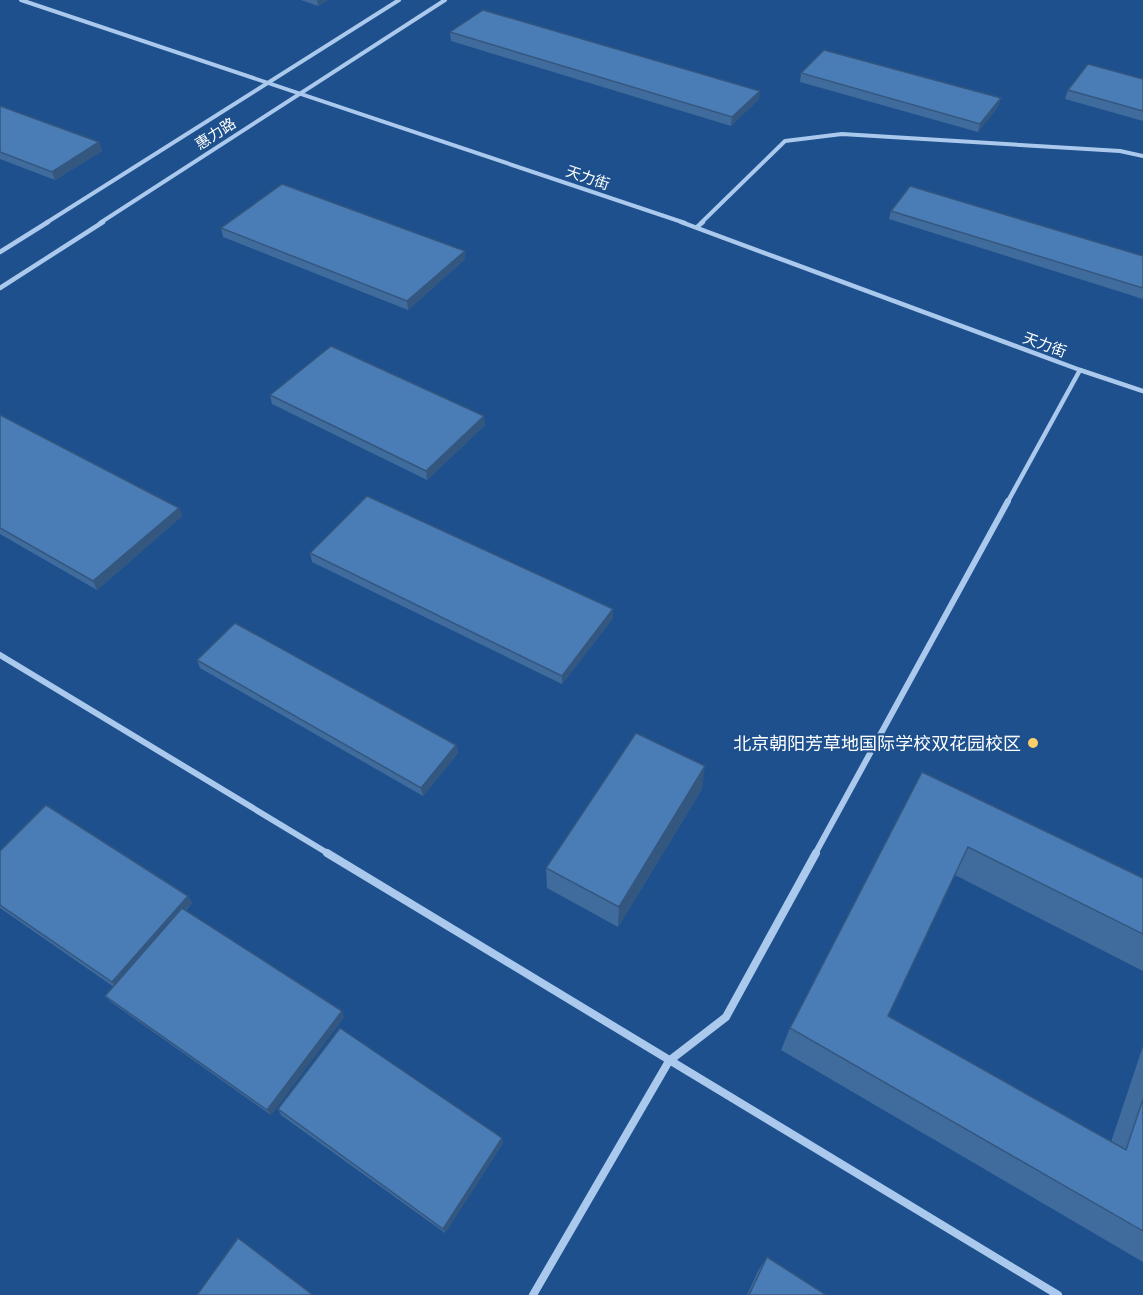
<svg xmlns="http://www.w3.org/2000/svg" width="1143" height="1295" font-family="'Noto Sans','Noto Sans SC',sans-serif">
<rect width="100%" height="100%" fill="#1d508c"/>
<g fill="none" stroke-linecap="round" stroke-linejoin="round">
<g stroke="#aac9ec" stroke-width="4">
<polyline points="21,0 685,223"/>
<polyline points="46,223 399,0"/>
<polyline points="100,223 445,0"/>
<polyline points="701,223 785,141 842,134 1120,151 1143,156"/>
</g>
<g stroke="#aac9ec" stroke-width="4.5">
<polyline points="681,222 1080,370 1143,391"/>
<polyline points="697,227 703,222"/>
<polyline points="0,252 48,222"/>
<polyline points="0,288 103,222"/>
<polyline points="1007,503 1080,370"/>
</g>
<g stroke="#aac9ec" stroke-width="6">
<polyline points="0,655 329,854"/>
<polyline points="815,854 1008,501"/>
</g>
<g stroke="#aac9ec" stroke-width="8">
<polyline points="327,853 1058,1295"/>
<polyline points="533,1295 669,1061 726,1017 816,853"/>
</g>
</g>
<g fill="#406b9d">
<polygon points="301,0 328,0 318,6"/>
<polygon points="450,32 759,99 731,126 451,41"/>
<polygon points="801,73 1001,98 998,107 978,132 800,82"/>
<polygon points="1143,79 1143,121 1065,99 1068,90"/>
<polygon points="0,106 99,142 102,151 55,180 0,159"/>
<polygon points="891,211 1143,256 1143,299 889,219"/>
<polygon points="221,228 465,259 408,310 223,237"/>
<polygon points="270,395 485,425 427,480 272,404"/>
<polygon points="0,415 179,508 182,516 97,590 0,534"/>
<polygon points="310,553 613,618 562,684 312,562"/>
<polygon points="197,660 456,745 458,753 423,796 200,668"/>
<polygon points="922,772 1143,878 1143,971 955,875 888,1016 1111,1142 1143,1046 1143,1262 781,1050 790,1028"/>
<polygon points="702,789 618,927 547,888 546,868"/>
<polygon points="0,851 188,896 192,903 186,911 344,1017 271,1115 111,1002 105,996 114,987 0,908"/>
<polygon points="278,1109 502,1138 503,1143 445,1233 281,1115"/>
<polygon points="767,1257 826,1295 747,1295 758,1271"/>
</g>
<g fill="#34577f">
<polygon points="317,0 328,0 318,6"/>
<polygon points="760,91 759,99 731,126 732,117"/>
<polygon points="1001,98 998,107 978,132 980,124"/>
<polygon points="99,142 102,151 55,180 52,172"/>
<polygon points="465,251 465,259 408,310 407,301"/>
<polygon points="484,416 485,425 427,480 426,471"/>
<polygon points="179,508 182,516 97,590 93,581"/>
<polygon points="613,609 613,618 562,684 562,676"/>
<polygon points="456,745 458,753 423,796 421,788"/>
<polygon points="705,766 702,789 618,927 619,907"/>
<polygon points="188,896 192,903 117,989 112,982"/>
<polygon points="342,1011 344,1017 271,1115 267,1110"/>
<polygon points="502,1138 503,1143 445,1233 443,1229"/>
</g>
<g fill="#4a7cb6" stroke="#34577f" stroke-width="1.5">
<polygon points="483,10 760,91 732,117 450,32"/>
<polygon points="824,50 1001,98 980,124 801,73"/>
<polygon points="1088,64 1143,79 1143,111 1068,90"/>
<polygon points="0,106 99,142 52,172 0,152"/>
<polygon points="282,184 465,251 407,301 221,228"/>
<polygon points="910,186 1143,256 1143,288 891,211"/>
<polygon points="331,346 484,416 426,471 270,395"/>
<polygon points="0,415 179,508 93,581 0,528"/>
<polygon points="367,496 613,609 562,676 310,553"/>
<polygon points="235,623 456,745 421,788 197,660"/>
<polygon points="636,733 705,766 619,907 546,868"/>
<polygon points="922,772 1143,878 1143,934 968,847 888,1016 1126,1150 1143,1099 1143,1231 790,1028"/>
<polygon points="46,805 188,896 112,982 0,905 0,851"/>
<polygon points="182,908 342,1011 267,1110 105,996"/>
<polygon points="340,1028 502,1138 443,1229 278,1109"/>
<polygon points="238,1238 313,1295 197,1295"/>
<polygon points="767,1257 826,1295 749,1295"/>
</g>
<circle fill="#fcce68" stroke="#1d508c" stroke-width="2" cx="1033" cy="743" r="6"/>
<g text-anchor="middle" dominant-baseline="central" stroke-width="4.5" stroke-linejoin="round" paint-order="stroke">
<g font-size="15" fill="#fff" stroke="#1d508c">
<text transform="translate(215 133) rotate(-33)">惠力路</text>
<text transform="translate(588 177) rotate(19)">天力街</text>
<text transform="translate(1045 344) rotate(20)">天力街</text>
</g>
<g font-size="18" fill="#fff" stroke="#1d508c" text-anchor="end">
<text x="1021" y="743">北京朝阳芳草地国际学校双花园校区</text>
</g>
</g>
</svg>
